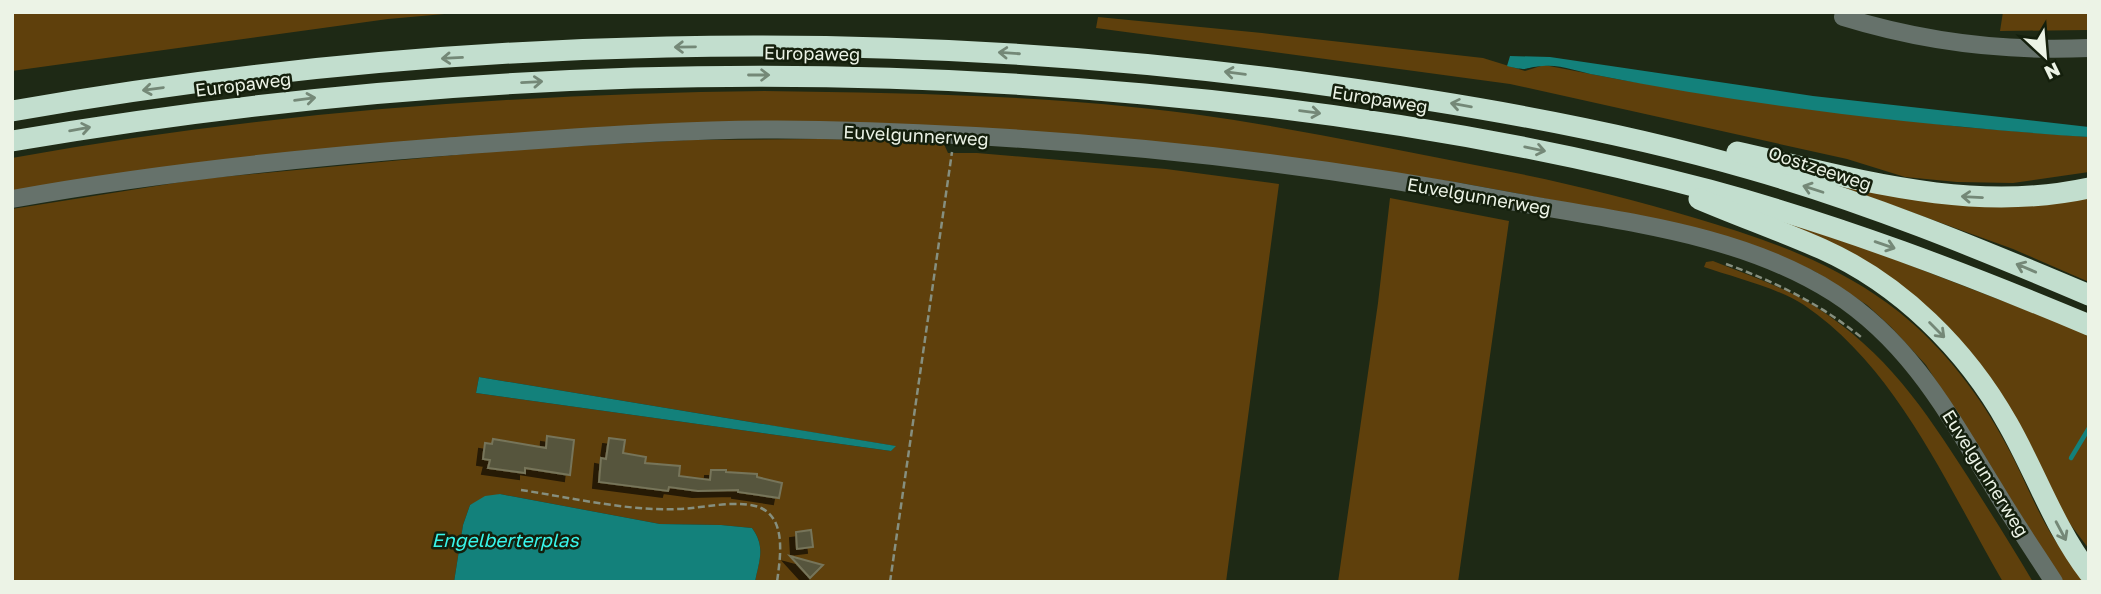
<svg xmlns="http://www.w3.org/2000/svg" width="2101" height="594" font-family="'Golos Text',sans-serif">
<defs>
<filter id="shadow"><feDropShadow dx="-6" dy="6" stdDeviation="0" flood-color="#0009"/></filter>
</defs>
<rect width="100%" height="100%" fill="#1e2915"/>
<g fill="#5f400c" fill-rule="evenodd">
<polygon points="12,12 467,12 388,19 12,71"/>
<polygon points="2003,12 2089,12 2089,30 2000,31"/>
<polygon points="1098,17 1262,33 1483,58 1525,71 1544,65 1622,80 1793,107 1963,127 2089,137 2089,172 2013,183 1957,182 1905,177 1847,159 1510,84 1096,28"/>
<path d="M764 91C908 93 1051 95 1193 114 1288 127 1382 147 1475 165 1550 179 1622 196 1695 218 1767 239 1840 265 1899 312 1944 348 1980 395 2007 446 2024 477 2036 511 2055 540 2064 555 2076 568 2088 582H2063L1926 365 1891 327 1867 305 1814 271 1753 245 1563 202 1461 183 1325 163 767 122 12 192V158C260 113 513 94 764 91Z"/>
<path d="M821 139 943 142 948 153H977L1166 169 1279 184 1226 582H755C759 560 766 547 752 528L721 525 660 524 500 494 470 505 463 525 454 582H12V209L200 179 518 149 690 140ZM479 377 895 446 891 451 476 393Z"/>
<polygon points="1831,183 2089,194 2089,282 2013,249"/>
<polygon points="1390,198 1509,221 1458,582 1338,582 1378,303"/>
<polygon points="1778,219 1852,243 2089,334 2089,549 2070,524 1961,347"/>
<path d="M1713 261C1747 275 1785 287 1816 307 1887 353 1923 407 1968 477 1990 512 2012 546 2033 582H2003C1947 486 1898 369 1804 305 1778 288 1733 277 1704 267L1706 262Z"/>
</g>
<g fill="#13817b">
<path d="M1510 56 1550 57 1813 96 2089 127V137C1924 126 1758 107 1596 75 1580 72 1559 64 1543 66 1524 67 1529 72 1507 66Z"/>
<polygon points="479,377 896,446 891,451 476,393"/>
<path d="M500 494 660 524 721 525 752 528C766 547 759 561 755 582H454L463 525 470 505 485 496Z"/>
</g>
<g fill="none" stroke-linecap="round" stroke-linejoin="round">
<polyline stroke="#13817b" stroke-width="4.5" points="2071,458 2089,428"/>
</g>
<g fill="#57553c" stroke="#76745a" stroke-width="2" filter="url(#shadow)">
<polygon points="547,436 574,440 570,475 525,468 525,473 488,468 490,460 483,459 485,443 492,444 493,439 546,448"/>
<polygon points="609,438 625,440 623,453 646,457 645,463 680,466 679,476 710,480 711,470 726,470 726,472 757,474 757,477 782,483 779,498 738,492 738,490 698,491 669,487 668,491 599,482 601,458 606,459"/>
<polygon points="811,530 813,547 797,549 796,532"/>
<polygon points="790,556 823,565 810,578"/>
</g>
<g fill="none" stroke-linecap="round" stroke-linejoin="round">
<g stroke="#868f7f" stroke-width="2.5" stroke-dasharray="7 3.5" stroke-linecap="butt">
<path d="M1726 264C1776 282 1820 304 1861 337"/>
<path d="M521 490C574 498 639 514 692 508 710 506 744 500 761 508 787 520 780 559 777 582"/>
<polyline points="890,582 952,152"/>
</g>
<g stroke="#66726b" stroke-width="18">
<path d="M1844 12 1843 17C1924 42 2004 52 2089 48"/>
<path d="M12 199C155 173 298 158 442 147 568 138 694 127 820 130 1053 135 1286 158 1515 202 1622 222 1740 233 1834 293 1910 342 1948 413 1994 488 2013 520 2034 551 2054 582"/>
</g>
<g stroke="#c2dece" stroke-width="21">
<path d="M12 111C444 35 889 25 1324 85 1466 104 1612 129 1750 169 1866 202 1978 248 2089 295"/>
<path d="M12 141C387 77 766 59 1144 94 1335 111 1524 141 1709 190 1839 225 1965 273 2089 325"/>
<path d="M1737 152C1853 178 1969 214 2089 188"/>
<path d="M1699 199C1739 216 1781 231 1822 249 1900 284 1966 349 2008 424 2036 473 2054 527 2089 573"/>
</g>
</g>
<defs><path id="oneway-shaft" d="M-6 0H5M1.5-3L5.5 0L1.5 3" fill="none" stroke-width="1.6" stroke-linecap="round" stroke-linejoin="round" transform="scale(1.75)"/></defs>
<g stroke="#748877">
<use href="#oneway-shaft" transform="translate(685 47) rotate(179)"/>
<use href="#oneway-shaft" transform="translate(1009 53) rotate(-176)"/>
<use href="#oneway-shaft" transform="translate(452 58) rotate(177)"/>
<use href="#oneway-shaft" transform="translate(1235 73) rotate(-173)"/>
<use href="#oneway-shaft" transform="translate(759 75)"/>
<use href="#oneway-shaft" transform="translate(532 82) rotate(-3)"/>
<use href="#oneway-shaft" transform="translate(153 89) rotate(172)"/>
<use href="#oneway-shaft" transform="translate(305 99) rotate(-7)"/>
<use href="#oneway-shaft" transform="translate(1461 105) rotate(-170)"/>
<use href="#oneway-shaft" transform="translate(1310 112) rotate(7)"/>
<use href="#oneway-shaft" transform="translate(80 129) rotate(-10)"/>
<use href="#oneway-shaft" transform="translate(1535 149) rotate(12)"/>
<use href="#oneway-shaft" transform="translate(1813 189) rotate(-162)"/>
<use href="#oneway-shaft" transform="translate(1972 197) rotate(-177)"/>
<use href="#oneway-shaft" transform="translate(1885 245) rotate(19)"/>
<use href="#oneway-shaft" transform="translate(2026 268) rotate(-157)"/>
<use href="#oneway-shaft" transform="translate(1937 330) rotate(45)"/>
<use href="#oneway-shaft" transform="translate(2061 531) rotate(62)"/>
</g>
<g text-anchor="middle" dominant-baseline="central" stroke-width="5" stroke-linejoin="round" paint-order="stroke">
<g font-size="18" fill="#ecf3e6" stroke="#141f0c">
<text transform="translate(812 53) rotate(1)">Europaweg</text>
<text transform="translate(243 84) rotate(-7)">Europaweg</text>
<text transform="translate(1380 99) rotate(9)">Europaweg</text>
<text transform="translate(916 135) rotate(3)">Euvelgunnerweg</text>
<text transform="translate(1820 168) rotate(18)">Oostzeeweg</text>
<text transform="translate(1479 196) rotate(10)">Euvelgunnerweg</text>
<text transform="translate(1986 473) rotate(58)">Euvelgunnerweg</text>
</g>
<g font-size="19" font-style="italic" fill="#38f5ea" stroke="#141f0c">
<text x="505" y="539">Engelberterplas</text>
</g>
</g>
<rect width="2101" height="594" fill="none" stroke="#ecf3e6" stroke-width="28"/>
<g transform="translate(2045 56) rotate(154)" stroke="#141f0c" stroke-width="5" paint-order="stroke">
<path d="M0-5L12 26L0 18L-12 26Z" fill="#ecf3e6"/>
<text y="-10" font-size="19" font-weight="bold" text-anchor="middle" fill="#ecf3e6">N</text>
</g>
</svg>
